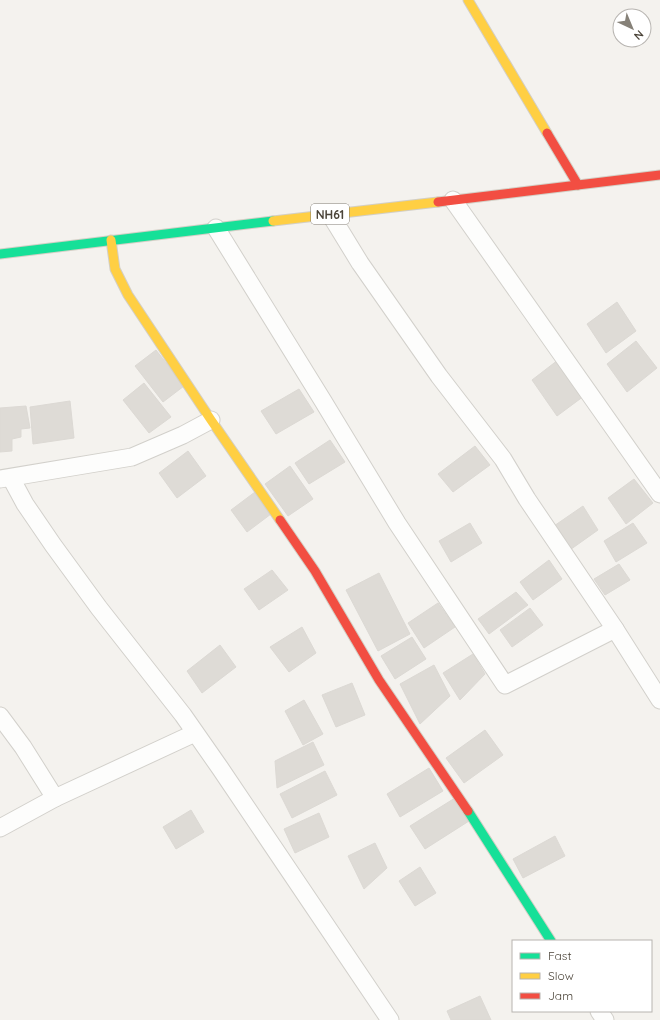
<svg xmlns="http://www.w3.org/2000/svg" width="660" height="1020" font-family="Quicksand,sans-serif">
<rect width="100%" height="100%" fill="#f4f2ee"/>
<g fill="#dedbd6" stroke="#dcd9d4">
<polygon points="617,302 636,331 606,353 587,324"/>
<polygon points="636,341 657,368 627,392 607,364"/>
<polygon points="156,350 184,386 163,402 135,366"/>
<polygon points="558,360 584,396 557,416 532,380"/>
<polygon points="144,383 171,417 149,433 123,400"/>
<polygon points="299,389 314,412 276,434 261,411"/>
<polygon points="70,401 74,438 33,444 30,407"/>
<polygon points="26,406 30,428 21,429 21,437 12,439 12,451 0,452 0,408"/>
<polygon points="330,440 345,462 309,484 295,463"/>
<polygon points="475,446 490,465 453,492 438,474"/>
<polygon points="188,451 206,476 177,498 159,473"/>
<polygon points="290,466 313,499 288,516 265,484"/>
<polygon points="634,479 653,503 626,524 608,498"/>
<polygon points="255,492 271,514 247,532 231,510"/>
<polygon points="583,506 598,530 567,552 551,528"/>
<polygon points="470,523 482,543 451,562 439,541"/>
<polygon points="633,523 647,543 616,562 604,541"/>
<polygon points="549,560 562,579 533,600 520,582"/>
<polygon points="619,564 630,580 605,595 594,579"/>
<polygon points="272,570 288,590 259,610 244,589"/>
<polygon points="379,573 410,634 378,651 346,590"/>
<polygon points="516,592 528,605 489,634 478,619"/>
<polygon points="438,603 455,627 424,648 408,623"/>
<polygon points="530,608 543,625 512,647 500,630"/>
<polygon points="302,627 316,653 289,672 270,647"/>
<polygon points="412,637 426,659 395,679 381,656"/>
<polygon points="220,645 236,667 202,693 187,671"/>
<polygon points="473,654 485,674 460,700 443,673"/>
<polygon points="434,665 450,696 420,724 400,684"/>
<polygon points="352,683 365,715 336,727 322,695"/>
<polygon points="304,700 323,734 303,745 285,711"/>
<polygon points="485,730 503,755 464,783 446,758"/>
<polygon points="313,742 324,765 277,788 275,761"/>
<polygon points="429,768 443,791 400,817 387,794"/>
<polygon points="325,771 337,795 292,818 280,794"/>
<polygon points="455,798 469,821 425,849 410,826"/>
<polygon points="191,810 204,832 176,849 163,827"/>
<polygon points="319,813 329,837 295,853 284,829"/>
<polygon points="555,836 565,856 523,878 513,859"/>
<polygon points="375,843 387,868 364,889 348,856"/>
<polygon points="420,867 436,893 415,906 399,881"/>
<polygon points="480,996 491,1020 451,1020 447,1011"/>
</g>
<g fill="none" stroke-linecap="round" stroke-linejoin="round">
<g stroke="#d2d0cb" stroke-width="19">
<g id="street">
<polyline points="453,200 660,494"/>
<polyline points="330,214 360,263 439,376 503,459 527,499 615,629 660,700"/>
<polyline points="216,228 323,401 397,523 505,685 615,629"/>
<polyline points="11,478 25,504 53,545 99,608 183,715 220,768 390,1020"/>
<polyline points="0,479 132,457 183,435 211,420"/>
<polyline points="0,716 23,747 55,798"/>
<polyline points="0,828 55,798 195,733"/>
<polyline points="599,1011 605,1020"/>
</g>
</g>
<g stroke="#d3cfc5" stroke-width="11">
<g id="fast">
<polyline points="0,254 273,221"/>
<polyline points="468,811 551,941"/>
</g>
</g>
<g stroke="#d3cfc5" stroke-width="11">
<g id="slow">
<polyline points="468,0 547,133"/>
<polyline points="273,221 438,202"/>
<polyline points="111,240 115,269 128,295 211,420 280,520"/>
</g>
</g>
<g stroke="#d3cfc5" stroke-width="11">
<g id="jam">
<polyline points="547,133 578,185"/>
<polyline points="438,202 660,175"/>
<polyline points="280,520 315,571 379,680 468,811"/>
</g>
</g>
<use href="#street" stroke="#fdfdfc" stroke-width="17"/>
<use href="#fast" stroke="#16e098" stroke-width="9"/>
<use href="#slow" stroke="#ffcf43" stroke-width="9"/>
<use href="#jam" stroke="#f24e42" stroke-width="9"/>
</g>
<g text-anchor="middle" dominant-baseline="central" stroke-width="3" stroke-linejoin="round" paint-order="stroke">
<rect fill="#fff" stroke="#817c74" stroke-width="1" x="311" y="204" width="38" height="20" rx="3"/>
<g font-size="12" font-weight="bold" fill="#4b4439">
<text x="330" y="214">NH61</text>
</g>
</g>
<rect x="512" y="940" width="140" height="72" fill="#ffffff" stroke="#b7b4b0"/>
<rect x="520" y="953" width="20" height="6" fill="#16e098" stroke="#b7b4b0"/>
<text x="548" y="960" font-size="12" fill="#4b4439">Fast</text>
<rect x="520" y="973" width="20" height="6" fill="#ffcf43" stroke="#b7b4b0"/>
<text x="548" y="980" font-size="12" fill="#4b4439">Slow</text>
<rect x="520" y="993" width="20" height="6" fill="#f24e42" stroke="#b7b4b0"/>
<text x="548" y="1000" font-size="12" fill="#4b4439">Jam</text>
<g transform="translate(632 28) rotate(136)"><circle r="19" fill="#ffffff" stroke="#b7b4b0"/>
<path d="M0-3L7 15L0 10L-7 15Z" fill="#868178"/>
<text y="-6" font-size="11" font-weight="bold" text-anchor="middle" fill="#4b4439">N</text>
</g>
</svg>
